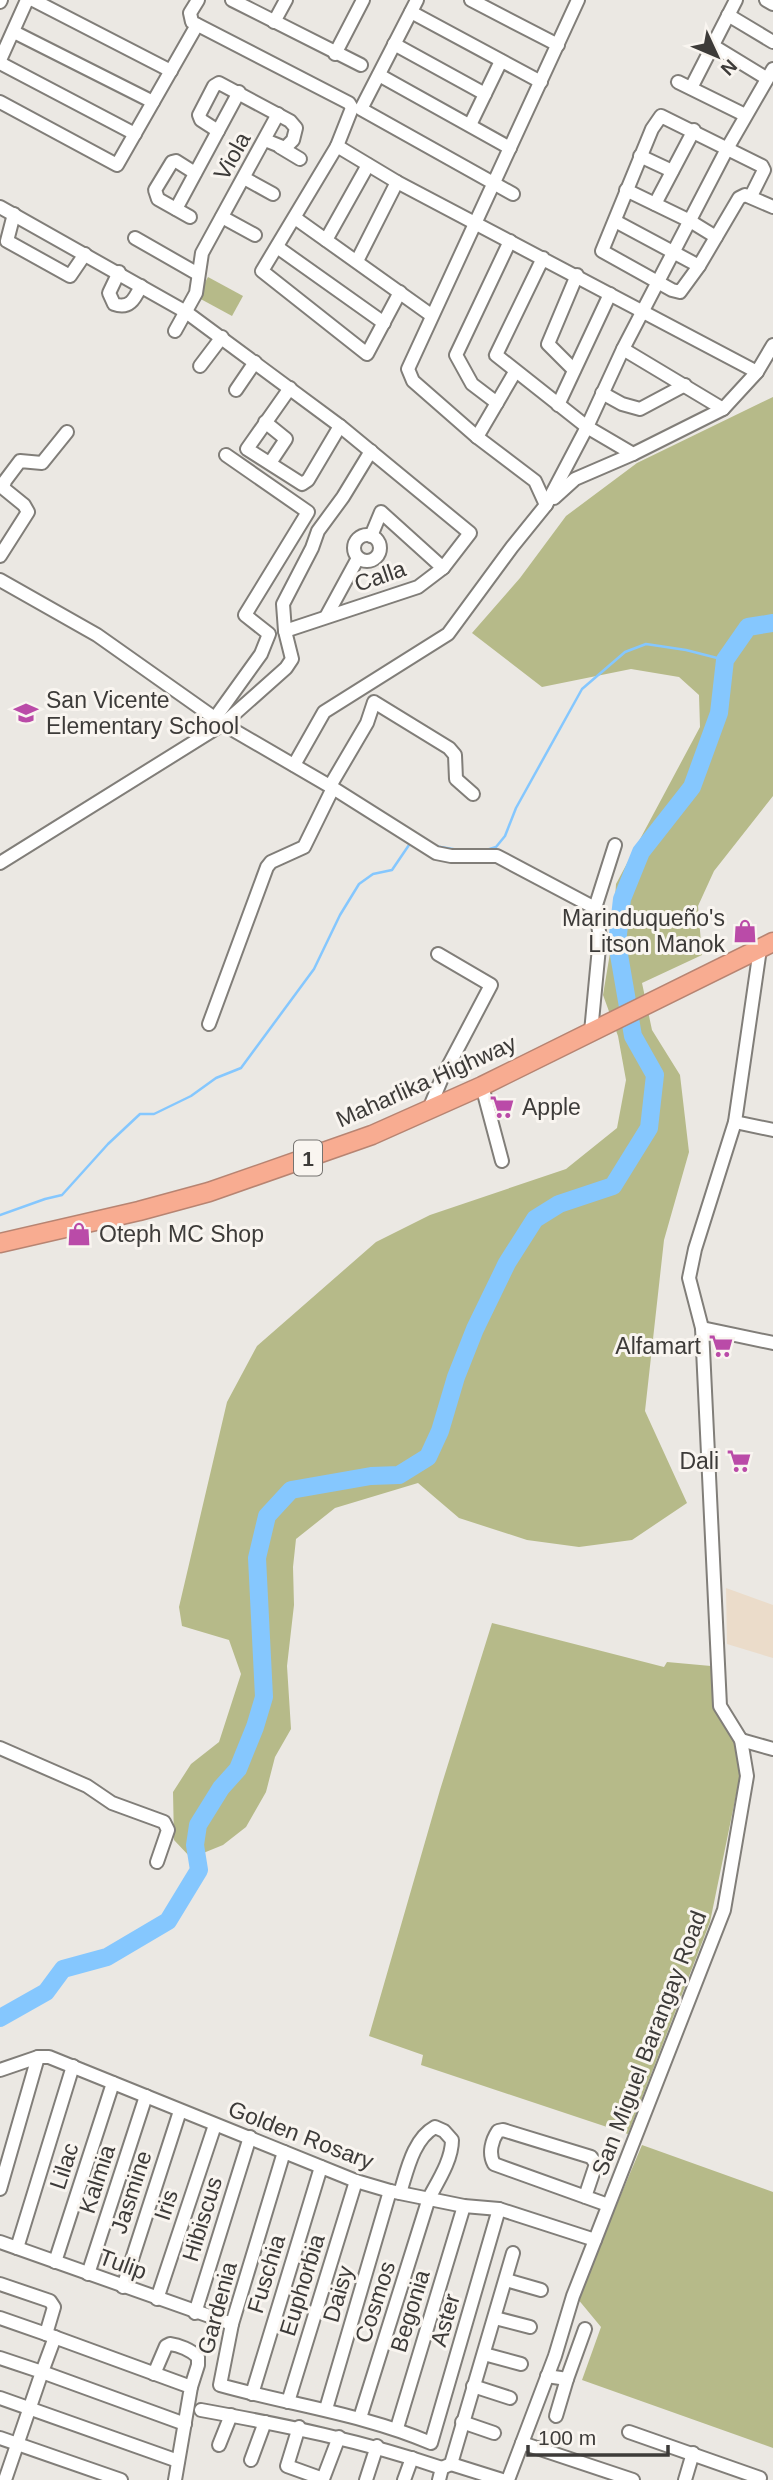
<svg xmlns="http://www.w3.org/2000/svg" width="773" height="2480" font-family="Helvetica,sans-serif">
<rect width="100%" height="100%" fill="#ebe8e3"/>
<polygon fill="#ebdcca" points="726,1588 773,1605 773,1658 727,1644"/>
<g fill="#b6ba89">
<polygon points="208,277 243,296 232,316 197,297"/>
<polygon points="773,397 773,796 714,871 698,906 702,955 642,983 652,1030 680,1075 689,1152 664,1240 645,1411 687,1503 632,1540 579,1547 527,1540 459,1518 418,1483 335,1508 296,1539 293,1567 294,1605 287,1666 291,1729 275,1757 266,1792 246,1827 223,1845 191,1858 174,1840 173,1792 191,1764 219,1742 241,1674 229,1640 182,1626 179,1607 227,1402 257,1346 376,1242 430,1215 566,1169 617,1128 626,1080 618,1036 603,995 612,941 616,884 700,727 699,695 679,677 631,669 542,687 472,633 520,578 566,516 637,463"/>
<polygon points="492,1623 664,1667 667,1662 711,1666 715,1707 733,1740 741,1771 710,1922 628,2134 421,2065 423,2055 369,2036 440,1790"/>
<polygon points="642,2145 773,2192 773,2448 582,2380 601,2327 577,2298"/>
</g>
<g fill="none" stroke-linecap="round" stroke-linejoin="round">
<g stroke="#85c7fe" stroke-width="2.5">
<polyline points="434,846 459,850"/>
<polyline points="483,851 496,847 505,836 516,808 582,689 625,652 646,644 686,650 725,660"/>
<polyline points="0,1215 45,1199 62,1195 108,1144 140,1114 154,1114 191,1096 216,1078 241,1068 314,969 340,915 359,884 373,874 392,870 411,842"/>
</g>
<polyline stroke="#85c7fe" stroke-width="18" points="0,2018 46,1992 63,1969 107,1957 168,1921 199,1870 195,1845 198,1825 221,1788 238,1769 255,1727 264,1697 257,1558 267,1516 291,1490 371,1476 399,1475 428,1457 440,1431 456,1377 475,1329 507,1263 535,1219 559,1204 613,1186 649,1128 655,1075 633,1036 617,943 622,899 641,852 692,787 719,713 725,660 748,627 773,623"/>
<g stroke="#817e79" stroke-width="16">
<g id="minor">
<polyline points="33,0 171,71"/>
<polyline points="198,0 190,13 192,22 349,103 352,108 337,146"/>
<polyline points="232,0 361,65"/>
<polyline points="417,0 361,109 513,194"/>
<polyline points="471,0 558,45"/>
<polyline points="766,0 773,4"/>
<polyline points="0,2 1,0"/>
<polyline points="411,12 541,82"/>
<polyline points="728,15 773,42"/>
<polyline points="274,22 286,0"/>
<polyline points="14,32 153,102"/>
<polyline points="394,44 485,94"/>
<polyline points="712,45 766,78"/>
<polyline points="335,54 363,0"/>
<polyline points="0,60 27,0"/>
<polyline points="0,63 135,134"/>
<polyline points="379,75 510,148"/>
<polyline points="678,82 745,115"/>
<polyline points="691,88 736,0"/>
<polyline points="0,102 117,165 197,25"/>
<polyline points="470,125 501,61"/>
<polyline points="218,131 201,120 199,115 214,86 219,83 290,121 296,128 293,140 285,148 265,140"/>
<polyline points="280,147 300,159"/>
<polyline points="640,156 672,171"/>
<polyline points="244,178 273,194"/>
<polyline points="626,190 690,221 716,237"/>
<polyline points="751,196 764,170 762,166 661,116 652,129 602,251 672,290 680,292 699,266 739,198 745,195 773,207"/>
<polyline points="655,204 694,130"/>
<polyline points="0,207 186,312 340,426 470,533 443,568 418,587 285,631"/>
<polyline points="176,209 239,92"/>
<polyline points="14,214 7,241 70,276 85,254"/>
<polyline points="190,217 158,199 155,190 172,162 176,161 195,173"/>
<polyline points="222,217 255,235"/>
<polyline points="295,218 431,315"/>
<polyline points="615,221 699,266"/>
<polyline points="135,238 198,274"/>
<polyline points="326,240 368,165"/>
<polyline points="277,247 384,323"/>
<polyline points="357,261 397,182"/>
<path d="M119 272 109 293 114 304C130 310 135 298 141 286"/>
<polyline points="400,292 367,354 262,271 337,146 397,182 757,372 723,409 633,454 587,427 496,355 543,258"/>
<polyline points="175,331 196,293 202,253 278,114"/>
<polyline points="623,349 723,409"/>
<polyline points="200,366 222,337"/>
<polyline points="574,370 548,344 577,275"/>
<polyline points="757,372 773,345"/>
<polyline points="290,388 247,449 302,484 308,480 340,426"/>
<polyline points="236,390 255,362"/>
<polyline points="602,393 622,404 640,409 685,385"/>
<polyline points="497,403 472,384 456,355 510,241"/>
<polyline points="558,405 610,294"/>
<polyline points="265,422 286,439 270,463"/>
<polyline points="477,437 515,372"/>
<polyline points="554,498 575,479 633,454"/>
<polyline points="546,505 587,427 623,349 728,147 773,69"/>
<circle cx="367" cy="548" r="13"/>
<polyline points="371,536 381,512 443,568"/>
<polyline points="0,556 28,512 24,505 3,488 5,481 20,461 42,463 67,432"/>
<polyline points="0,580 97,635 223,724 333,788 436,853 451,856 497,856 595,908"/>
<polyline points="327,615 358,558"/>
<polyline points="215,718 261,654 269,634 245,615 308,512 226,455"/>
<polyline points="294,765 324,712 448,634 512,547 546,505 535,481 477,437 413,381 408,369 578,0"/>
<polyline points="330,786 367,723 374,702 449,748 455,755 456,779 473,794"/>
<polyline points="0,863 223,724 286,668 292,659 285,631 283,604 312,548 318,531 343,497 371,451"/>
<polyline points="209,1024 267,867 271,862 304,847 333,788"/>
<polyline points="591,1032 600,937 595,908 615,845"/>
<polyline points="482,1086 502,1161"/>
<polyline points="429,1109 442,1078 491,985 438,954"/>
<polyline points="735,1122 773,1130"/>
<polyline points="702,1328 773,1343"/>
<polyline points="741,1740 773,1749"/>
<polyline points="0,1748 87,1786 112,1803 164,1822 168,1830 157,1862"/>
<polyline points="0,2070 38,2057 49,2057 356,2181 390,2191 464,2206 499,2209 595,2240"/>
<path d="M284 2152 232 2324 220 2385C291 2405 363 2414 431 2443L499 2209"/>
<polyline points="0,2189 38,2057"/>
<path d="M585 2197 596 2164 591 2157 503 2130 498 2131C492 2140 488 2153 494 2164L608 2205"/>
<polyline points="0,2242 232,2324"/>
<polyline points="17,2248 73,2066"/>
<polyline points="55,2262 113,2083"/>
<polyline points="88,2274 146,2096"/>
<polyline points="506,2280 541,2290"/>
<polyline points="0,2284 50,2301 54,2307 46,2334 0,2318"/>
<polyline points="123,2287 180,2111"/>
<polyline points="157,2299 215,2125"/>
<polyline points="195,2313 250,2137"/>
<polyline points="495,2318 530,2327"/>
<polyline points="46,2334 191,2387 175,2480"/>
<polyline points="55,2337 42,2372 185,2424"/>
<polyline points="484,2354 521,2364"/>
<polyline points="0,2358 42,2372 5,2480"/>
<path d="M154 2374 166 2346 170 2344C179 2345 191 2350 198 2357V2365L191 2387"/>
<polyline points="547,2376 567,2379 556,2416"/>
<polyline points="567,2379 585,2329"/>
<polyline points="473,2386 510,2398"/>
<polyline points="252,2394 321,2167"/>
<polyline points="0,2398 178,2461"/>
<polyline points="288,2402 356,2181"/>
<polyline points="326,2409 390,2191"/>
<path d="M201 2410C283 2425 363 2441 442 2468"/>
<path d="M360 2418 429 2198C438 2181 452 2160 452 2140L444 2131 435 2127C413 2139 407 2171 400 2193"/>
<polyline points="462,2422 494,2433"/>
<polyline points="299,2427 287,2466 323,2479 339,2437"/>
<polyline points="397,2428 464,2206"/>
<polyline points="629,2432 760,2478 758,2480"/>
<polyline points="0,2438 121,2480"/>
<polyline points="522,2443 633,2480"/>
<polyline points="219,2445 231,2415"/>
<polyline points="251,2460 265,2422"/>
<polyline points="451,2464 502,2480"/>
<polyline points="366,2480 377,2446"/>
<polyline points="404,2480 412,2458"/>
<polyline points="439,2480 442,2468 451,2464 513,2253"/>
<polyline points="508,2480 555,2356 573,2296 595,2240 724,1910 747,1776 741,1740 720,1706 702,1328 689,1278 695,1249 735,1122 760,949"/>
<polyline points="685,2480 693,2453"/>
</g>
</g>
<g stroke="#b78472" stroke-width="21">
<polyline id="highway" points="0,1243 139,1211 209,1192 372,1135 482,1086 773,942"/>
</g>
<use href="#minor" stroke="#fff" stroke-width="12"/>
<use href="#highway" stroke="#f8ac91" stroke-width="18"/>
</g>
<defs>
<g id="school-bare" transform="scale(1.89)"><path d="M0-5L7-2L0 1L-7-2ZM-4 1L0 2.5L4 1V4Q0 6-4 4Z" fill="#ba4ba8" stroke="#f9f5f0" stroke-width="2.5" paint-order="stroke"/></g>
<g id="shop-bare" transform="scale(1.89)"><path d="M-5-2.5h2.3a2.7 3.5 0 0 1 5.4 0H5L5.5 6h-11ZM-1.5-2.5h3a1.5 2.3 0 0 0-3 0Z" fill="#ba4ba8" stroke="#f9f5f0" stroke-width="2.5" paint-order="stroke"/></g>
<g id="supermarket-bare" transform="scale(1.89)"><path d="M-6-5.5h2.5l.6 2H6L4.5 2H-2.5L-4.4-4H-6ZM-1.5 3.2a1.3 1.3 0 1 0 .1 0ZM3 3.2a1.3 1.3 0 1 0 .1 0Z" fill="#ba4ba8" stroke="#f9f5f0" stroke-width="2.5" paint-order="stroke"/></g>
</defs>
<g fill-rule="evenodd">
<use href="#school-bare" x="26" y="713"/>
<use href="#shop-bare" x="745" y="931"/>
<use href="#supermarket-bare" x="502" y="1107"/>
<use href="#shop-bare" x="79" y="1234"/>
<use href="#supermarket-bare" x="721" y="1346"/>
<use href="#supermarket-bare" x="739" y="1461"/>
</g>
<g text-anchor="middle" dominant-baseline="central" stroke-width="6" stroke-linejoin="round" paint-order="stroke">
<rect fill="#f9f5f0" stroke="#757370" stroke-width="2" x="294" y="1140.5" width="28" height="35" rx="5"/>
<g font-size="21" font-weight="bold" fill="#3d3b39">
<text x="308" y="1158">1</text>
</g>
<g font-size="23" fill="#3d3b39" stroke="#f9f5f0">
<text transform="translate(232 156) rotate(-61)">Viola</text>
<text transform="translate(380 576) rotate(-19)">Calla</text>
<text transform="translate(426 1081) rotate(-24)">Maharlika Highway</text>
<text transform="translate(649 2043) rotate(-69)">San Miguel Barangay Road</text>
<text transform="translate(301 2135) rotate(21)">Golden Rosary</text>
<text transform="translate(64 2166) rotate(-72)">Lilac</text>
<text transform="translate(97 2179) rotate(-72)">Kalmia</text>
<text transform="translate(131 2192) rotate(-72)">Jasmine</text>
<text transform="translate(166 2205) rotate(-72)">Iris</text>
<text transform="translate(202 2219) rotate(-73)">Hibiscus</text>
<text transform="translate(123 2264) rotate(20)">Tulip</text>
<text transform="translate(266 2274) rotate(-73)">Fuschia</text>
<text transform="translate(302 2285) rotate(-73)">Euphorbia</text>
<text transform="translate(338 2294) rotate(-74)">Daisy</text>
<text transform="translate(375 2302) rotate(-72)">Cosmos</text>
<text transform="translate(217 2308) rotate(-75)">Gardenia</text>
<text transform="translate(410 2311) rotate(-73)">Begonia</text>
<text transform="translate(445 2320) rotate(-74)">Aster</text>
</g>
<g font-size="23" fill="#3d3b39" stroke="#f9f5f0" text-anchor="start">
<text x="46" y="700">San Vicente<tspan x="46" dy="26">Elementary School</tspan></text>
<text x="725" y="918" text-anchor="end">Marinduqueño's<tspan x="725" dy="26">Litson Manok</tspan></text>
<text x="522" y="1107">Apple</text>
<text x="99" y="1234">Oteph MC Shop</text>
<text x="701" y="1346" text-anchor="end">Alfamart</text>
<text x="719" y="1461" text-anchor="end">Dali</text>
</g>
</g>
<g transform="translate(717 56) rotate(134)" stroke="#f9f5f0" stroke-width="5" paint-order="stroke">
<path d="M0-5L12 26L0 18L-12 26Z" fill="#3d3b39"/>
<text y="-10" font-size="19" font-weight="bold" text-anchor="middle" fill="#3d3b39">N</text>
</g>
<path d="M528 2445v10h140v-10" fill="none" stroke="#3d3b39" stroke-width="3.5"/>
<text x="538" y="2445" font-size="21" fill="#3d3b39" stroke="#f9f5f0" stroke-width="5" paint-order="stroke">100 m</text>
</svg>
